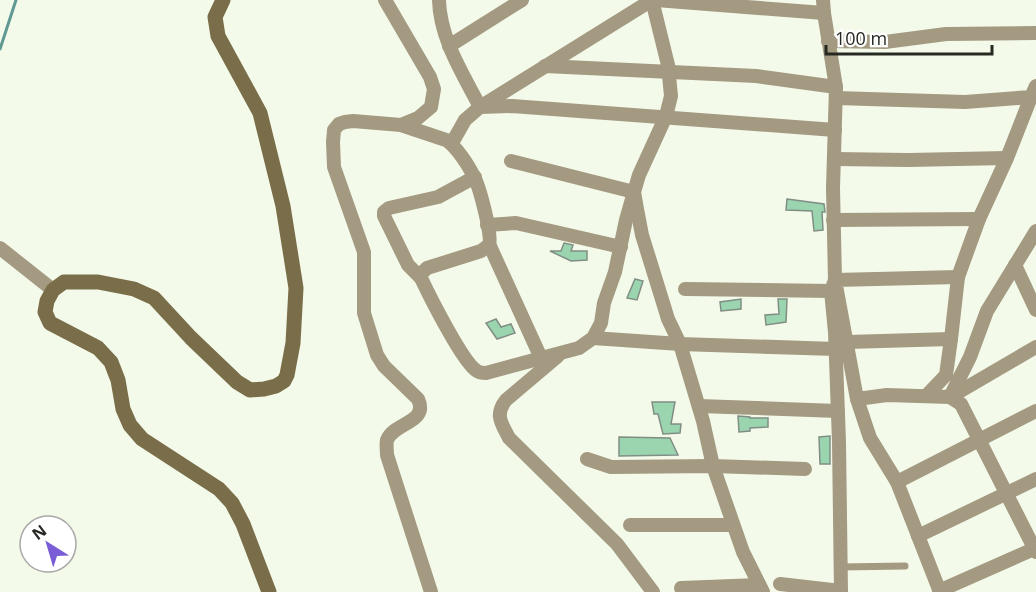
<svg xmlns="http://www.w3.org/2000/svg" width="1036" height="592" font-family="'Open Sans',sans-serif">
<rect width="100%" height="100%" fill="#f4faea"/>
<g fill="none" stroke-linecap="round" stroke-linejoin="round">
<polyline stroke="#5f9993" stroke-width="3" points="0,49 16,0"/>
</g>
<g fill="#9ad5b0" stroke="#808e85" stroke-width="1.5">
<polygon points="787,199 824,204 825,212 822,212 823,230 814,231 812,211 786,210"/>
<polygon points="564,243 573,245 571,251 587,251 587,260 571,261 550,251 561,251"/>
<polygon points="635,279 643,281 637,300 627,298"/>
<polygon points="741,299 741,309 721,311 720,302"/>
<polygon points="778,299 787,299 786,322 766,325 765,315 779,314"/>
<polygon points="496,319 501,327 511,324 515,333 497,339 486,323"/>
<polygon points="652,402 675,402 671,424 681,424 680,433 663,434 658,414 654,414"/>
<polygon points="738,416 750,417 750,418 768,418 768,427 750,428 750,431 739,432"/>
<polygon points="830,436 830,464 820,464 819,437"/>
<polygon points="619,437 670,438 678,455 619,456"/>
</g>
<g fill="none" stroke-linecap="round" stroke-linejoin="round">
<polyline stroke="#a39a81" stroke-width="7" points="841,567 905,566"/>
<g stroke="#a39a81" stroke-width="14">
<polyline points="385,0 430,77 434,89 431,107 418,118 401,125"/>
<path d="M439 0C440 39 463 74 480 107L512 106 835 130"/>
<polyline points="652,0 668,65 671,96 666,116 639,175 634,192 637,209 642,235 660,293 668,319 680,344 703,421 713,466 743,552 763,592"/>
<polyline points="656,0 824,13"/>
<polyline points="823,0 824,13 836,87"/>
<polyline points="828,41 885,42 946,34 1036,33"/>
<polyline points="449,46 522,0"/>
<polyline points="545,66 756,76 836,87 833,188 835,280 831,291 835,332 839,442 841,592"/>
<polyline points="836,98 965,102 1031,97 1036,86"/>
<polyline points="452,143 465,120 480,107 652,0"/>
<polyline points="834,159 908,160 1007,158"/>
<polyline points="833,220 979,219"/>
<polyline points="487,225 516,223 621,247"/>
<polyline points="489,244 541,358"/>
<polyline points="0,248 53,290"/>
<polyline points="1015,265 1036,310"/>
<polyline points="421,278 408,265 384,216 384,212 389,208 438,197 475,177"/>
<polyline points="685,289 831,291"/>
<polyline points="593,338 680,344 836,349"/>
<polyline points="847,342 951,339"/>
<path d="M558 356 506 400C494 415 502 424 509 438L617 544 653 592"/>
<polyline points="926,396 946,375 951,339 958,277 979,219 1007,158 1031,97"/>
<polyline points="952,396 1036,347"/>
<polyline points="950,397 970,357 987,311 1036,231"/>
<polyline points="857,399 887,395 950,397 961,404 1036,552"/>
<polyline points="699,406 838,411"/>
<polyline points="587,459 611,467 713,466 805,469"/>
<polyline points="897,482 1036,411"/>
<polyline points="630,525 733,525"/>
<polyline points="918,536 1036,479"/>
<polyline points="780,584 841,591"/>
<polyline points="681,588 759,585"/>
<polyline points="939,591 1036,548"/>
<path d="M431 592 387 455C387 451 386 444 387 440 394 422 429 423 418 399L384 366 377 355 364 313V252L334 167 333 142 334 130 339 124 345 122 353 121 401 125 446 140C456 146 469 166 474 177 479 185 493 237 489 245 487 247 483 249 481 251L427 268 421 274V278C429 295 463 363 477 371 480 373 483 373 486 373L579 348 593 338 601 323 604 303 615 272 626 220 634 192 511 161"/>
<polyline points="940,592 897,482 870,438 857,399 835,280 958,277"/>
</g>
<polyline stroke="#7a6d49" stroke-width="15" points="223,0 215,17 218,36 260,113 283,206 296,288 293,343 287,375 284,381 276,386 264,389 250,390 237,382 191,338 154,298 134,289 98,282 64,282 53,290 47,301 45,312 50,323 98,348 111,362 118,380 123,409 130,425 142,439 219,489 232,503 243,524 269,592"/>
</g>
<g transform="translate(48 544) rotate(323)"><circle r="28" fill="#ffffff" stroke="#a8a9a7" stroke-width="1.5"/>
<path d="M0-4.5L10 22L0 15L-10 22Z" fill="#795cd6"/>
<text y="-9" font-size="16" font-weight="bold" text-anchor="middle" fill="#262822">N</text>
</g>
<path d="M826 45v9h166v-9" fill="none" stroke="#262822" stroke-width="3"/>
<text x="835" y="45" font-size="18" fill="#262822" stroke="#ffffff" stroke-width="4.5" paint-order="stroke">100 m</text>
</svg>
